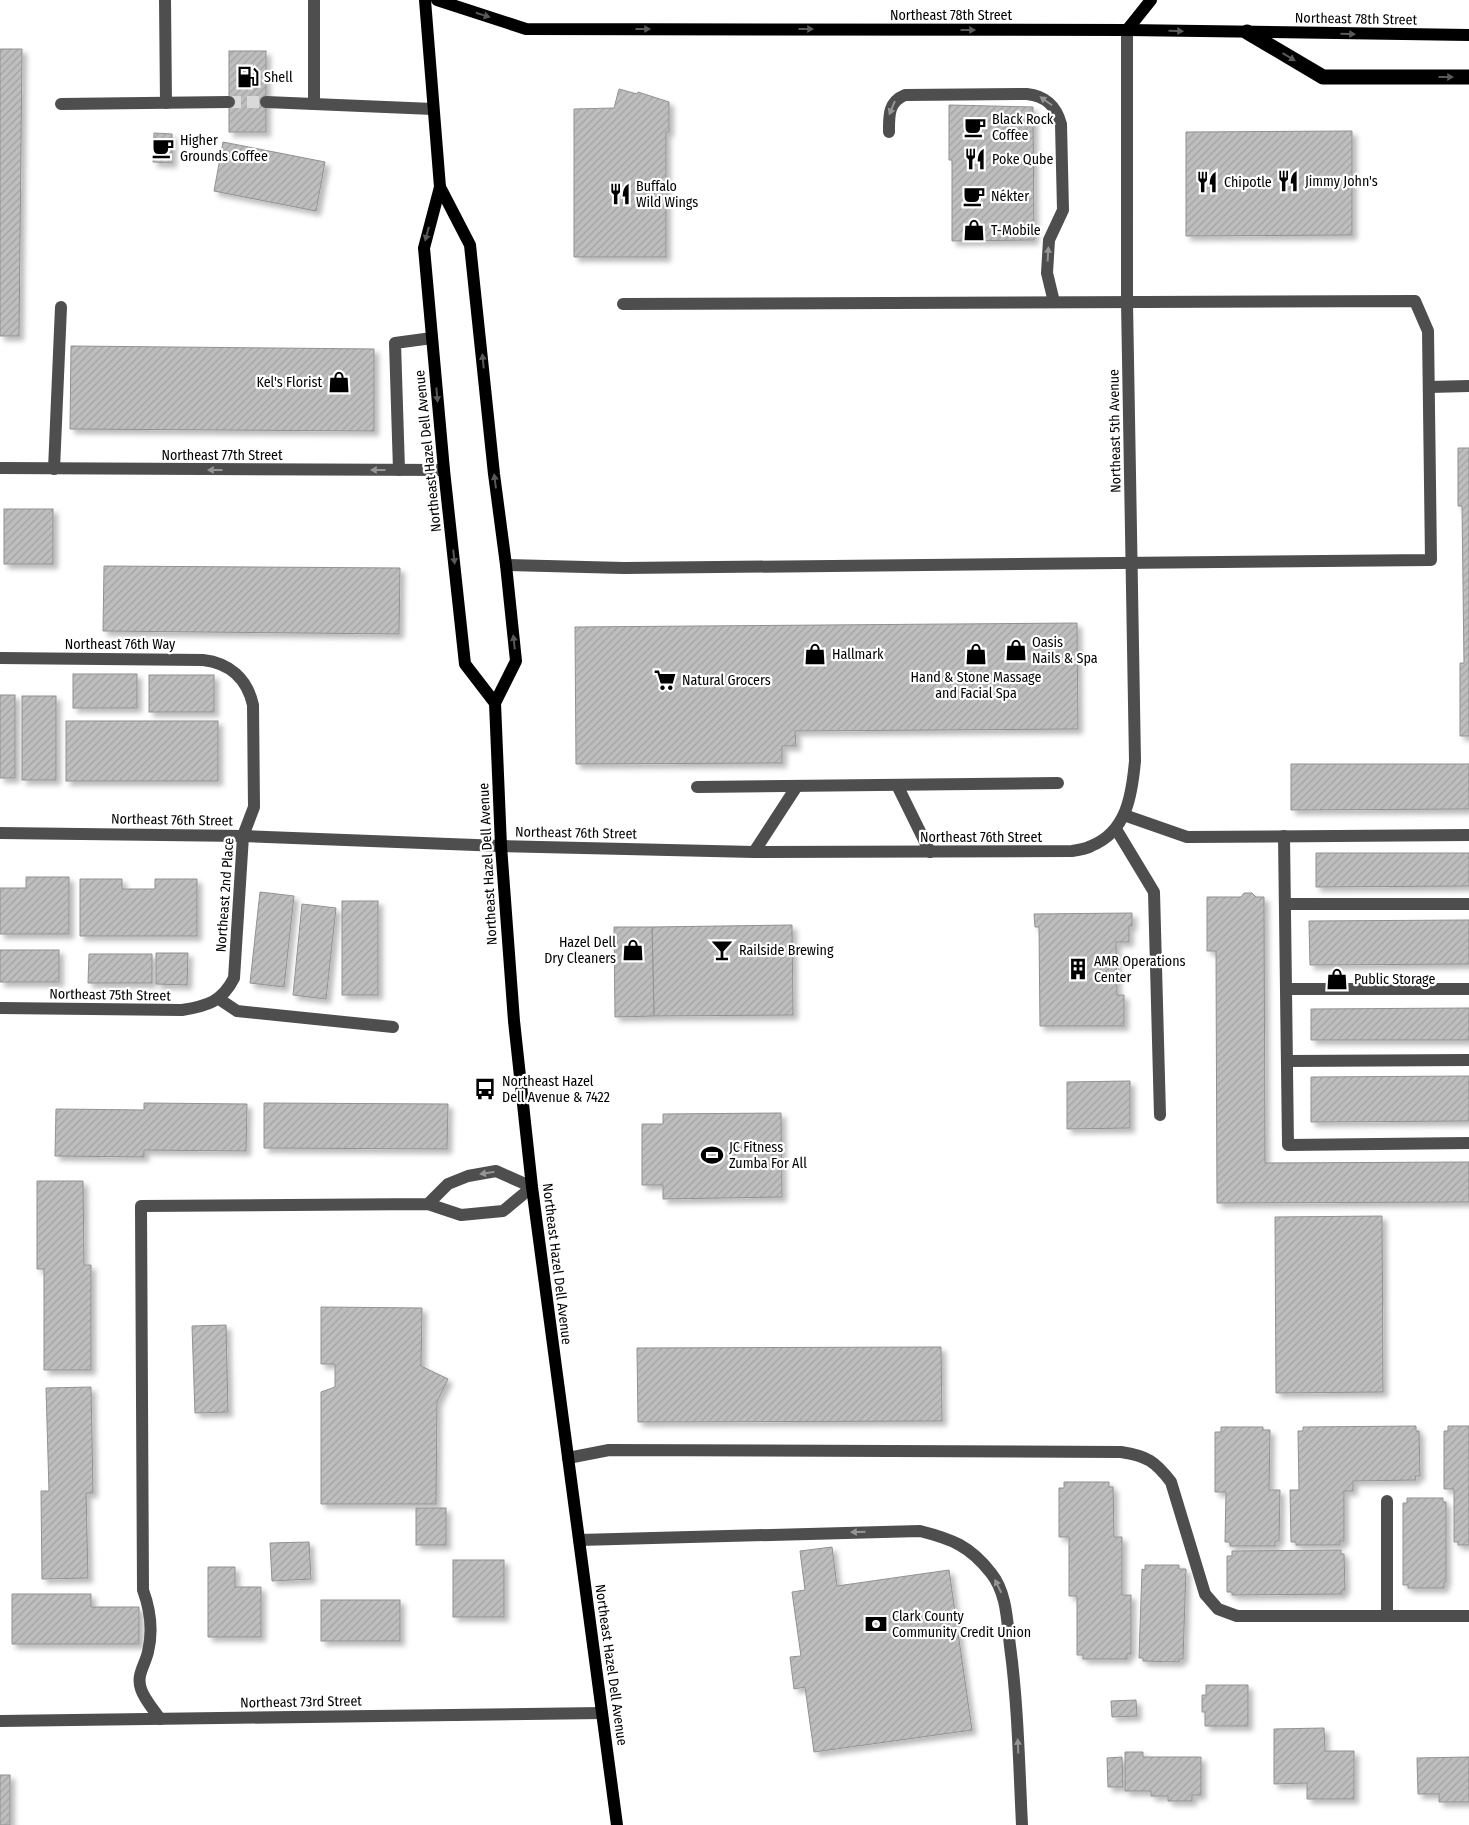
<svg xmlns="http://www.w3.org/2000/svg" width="1469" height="1825" font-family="'Fira Sans Condensed',sans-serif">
<defs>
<pattern id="building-hatch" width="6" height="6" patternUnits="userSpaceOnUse" patternTransform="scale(1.25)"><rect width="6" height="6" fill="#bebebe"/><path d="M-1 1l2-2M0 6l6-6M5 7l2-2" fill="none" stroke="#a2a2a2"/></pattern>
<filter id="shadow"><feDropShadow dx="4.5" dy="4.5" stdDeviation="2.5" flood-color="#0004"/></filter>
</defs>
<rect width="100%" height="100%" fill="#fff"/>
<g fill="url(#building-hatch)" stroke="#929292" filter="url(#shadow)">
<polygon points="0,49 22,49 19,336 0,336"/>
<rect x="229" y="51" width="37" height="81"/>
<polygon points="619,89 637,94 638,92 669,102 669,132 666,132 666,257 574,257 574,109 614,108"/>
<polygon points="949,105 1033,107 1034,240 952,241 952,160 949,160"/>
<polygon points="1352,131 1352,235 1186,236 1186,132"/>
<polygon points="154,133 172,134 172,163 153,162"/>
<polygon points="223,142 325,162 316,211 214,191"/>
<polygon points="71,346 374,349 374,431 70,429"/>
<polygon points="1458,448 1469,448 1469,736 1460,736 1460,663 1464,663 1462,506 1458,506"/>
<rect x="4" y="509" width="49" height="55"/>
<polygon points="104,566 400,568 399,634 103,631"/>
<polygon points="1077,623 1078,729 795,731 796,746 782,746 782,763 576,764 575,627"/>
<rect x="73" y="674" width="64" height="34"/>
<rect x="149" y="675" width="65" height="37"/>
<rect x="0" y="695" width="15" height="83"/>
<rect x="22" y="696" width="34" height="84"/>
<rect x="66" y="721" width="152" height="60"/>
<polygon points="1291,764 1469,764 1469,809 1291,810"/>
<polygon points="1316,853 1469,853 1469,886 1316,887"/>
<polygon points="26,877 69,877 69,934 0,934 0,888 26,888"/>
<polygon points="80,879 122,879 122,889 155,889 155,879 197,879 197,936 80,936"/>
<polygon points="260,892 294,896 284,987 250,983"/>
<polygon points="1244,893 1252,893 1256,897 1264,897 1265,1163 1469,1162 1469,1202 1217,1203 1216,951 1207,951 1207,897 1241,897"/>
<rect x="342" y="901" width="36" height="94"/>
<polygon points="302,904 336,908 326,999 293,995"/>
<polygon points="1132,913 1132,926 1129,926 1129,942 1116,942 1117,995 1124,995 1124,1026 1040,1026 1039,927 1035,927 1034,914"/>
<polygon points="1469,920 1469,964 1310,965 1309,921"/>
<polygon points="792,925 793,1015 654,1016 652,927"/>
<polygon points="614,927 652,927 654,1016 615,1017"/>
<rect x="0" y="950" width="59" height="32"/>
<polygon points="156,953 188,953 187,985 156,984"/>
<polygon points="89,954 152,954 152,983 88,983"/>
<polygon points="1469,1008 1469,1040 1311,1040 1311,1009"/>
<polygon points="1469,1076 1469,1121 1311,1122 1311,1077"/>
<polygon points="1130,1081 1130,1128 1067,1129 1067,1082"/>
<polygon points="144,1103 247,1104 246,1151 144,1150 144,1157 55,1156 56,1109 144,1110"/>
<polygon points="264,1103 448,1104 447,1149 264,1148"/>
<polygon points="781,1113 782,1197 663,1199 663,1185 642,1185 642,1124 663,1124 663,1114"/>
<polygon points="37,1181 83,1181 84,1265 91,1265 91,1370 44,1370 44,1269 37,1269"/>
<polygon points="1382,1216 1383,1392 1276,1393 1275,1217"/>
<polygon points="321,1307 422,1308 421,1366 448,1379 437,1402 436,1504 321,1504 321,1392 335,1387 335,1364 321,1364"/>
<polygon points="226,1325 228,1412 195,1413 192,1326"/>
<polygon points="941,1347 942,1421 638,1422 637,1348"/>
<polygon points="91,1387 93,1493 86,1493 88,1578 42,1579 41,1491 49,1491 46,1388"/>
<polygon points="1416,1426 1416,1431 1419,1431 1420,1476 1415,1476 1416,1480 1353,1481 1353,1491 1344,1491 1344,1541 1340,1541 1340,1545 1296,1545 1296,1542 1291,1542 1290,1490 1299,1490 1298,1431 1303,1431 1303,1427"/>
<polygon points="1448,1426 1469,1426 1469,1545 1458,1545 1458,1542 1454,1542 1454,1489 1444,1489 1444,1431 1448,1431"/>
<polygon points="1221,1427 1263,1427 1263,1430 1270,1430 1269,1490 1280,1490 1279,1541 1275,1541 1275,1546 1230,1546 1230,1542 1225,1542 1226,1492 1215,1492 1215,1432 1221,1432"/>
<polygon points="1064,1482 1109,1482 1109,1487 1113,1487 1114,1537 1122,1537 1122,1595 1131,1595 1131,1654 1127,1654 1127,1659 1083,1659 1083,1655 1077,1655 1077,1596 1069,1596 1069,1537 1059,1537 1059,1488 1064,1488"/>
<polygon points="1407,1498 1443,1498 1443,1502 1446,1502 1446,1582 1444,1582 1444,1588 1408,1588 1408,1585 1403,1585 1403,1503 1407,1503"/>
<rect x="416" y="1508" width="30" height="37"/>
<polygon points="309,1542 311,1579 272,1581 270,1543"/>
<polygon points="832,1547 837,1586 949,1570 972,1730 814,1752 805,1687 794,1689 790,1657 801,1656 792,1592 805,1590 800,1551"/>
<polygon points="1341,1550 1341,1554 1344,1554 1345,1590 1342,1590 1342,1594 1232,1595 1232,1592 1227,1592 1227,1556 1232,1556 1232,1551"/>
<rect x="453" y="1560" width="51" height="57"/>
<polygon points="1145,1565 1179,1565 1179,1569 1186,1569 1183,1659 1179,1659 1179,1662 1143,1661 1143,1658 1139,1658 1142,1569 1145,1570"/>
<polygon points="208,1567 235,1567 235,1587 261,1587 261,1637 208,1637"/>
<polygon points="12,1594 91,1594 91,1607 139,1607 139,1644 12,1644"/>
<rect x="321" y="1600" width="79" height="41"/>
<polygon points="1206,1685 1248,1685 1248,1726 1205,1726 1205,1712 1202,1712 1202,1695 1206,1695"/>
<polygon points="1136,1700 1137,1716 1112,1717 1111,1701"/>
<polygon points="1324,1728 1325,1751 1354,1751 1354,1799 1307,1799 1307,1783 1274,1784 1274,1729"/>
<polygon points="1125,1752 1143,1752 1143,1757 1201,1757 1201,1795 1192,1795 1192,1801 1168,1801 1168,1796 1151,1796 1151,1791 1125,1791"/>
<polygon points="1122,1757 1123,1787 1108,1787 1107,1758"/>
<polygon points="1469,1757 1469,1802 1439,1802 1439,1794 1418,1794 1417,1758"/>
<rect x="0" y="1775" width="10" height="50"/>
</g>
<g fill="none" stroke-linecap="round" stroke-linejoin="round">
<polyline stroke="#d9d9d9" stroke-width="12" stroke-dasharray="12 6" stroke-linecap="butt" points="229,102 266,102"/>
<g stroke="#4e4e4e" stroke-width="12">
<polyline points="165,0 166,103"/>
<polyline points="314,0 314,104"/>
<polyline points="266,102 433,109"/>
<polyline points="61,104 229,102"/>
<path d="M889 132C889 116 888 102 905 95L1027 94C1046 96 1056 106 1061 124L1063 210 1049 240 1047 273 1054 302"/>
<polyline points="1429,387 1469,386"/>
<polyline points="0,468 444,470"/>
<polyline points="54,469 61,307"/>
<polyline points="399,470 395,343 432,338"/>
<polyline points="506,565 624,568 1431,560 1428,331 1415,301 623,304"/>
<path d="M0 658 203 660C229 663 247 678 253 705L254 807 243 836 234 978C222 1002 207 1006 182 1010L0 1008"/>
<polyline points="897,785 930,852"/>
<polyline points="697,787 1058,783"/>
<polyline points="1124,815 1187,837 1469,835"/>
<polyline points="1116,829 1154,892 1160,1115"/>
<path d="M0 833 243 836 501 846 754 852 1072 851C1079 850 1086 849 1091 846 1127 832 1132 794 1135 761L1127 302V30"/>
<polyline points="1284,836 1288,1145 1469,1143"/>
<polyline points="754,852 797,786"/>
<polyline points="1285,904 1469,904"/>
<polyline points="1286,989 1469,989"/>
<polyline points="219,999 237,1011 393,1027"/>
<polyline points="1287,1061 1469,1060"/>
<path d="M568 1458 609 1450 1121 1452C1147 1456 1155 1461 1171 1482L1205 1594 1218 1609 1237 1616H1469"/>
<polyline points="1387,1501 1387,1616"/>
<path d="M579 1540 920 1531C952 1539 970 1546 991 1573 1007 1593 1007 1621 1010 1646 1018 1705 1019 1765 1022 1825"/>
<path d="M160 1719C154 1710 144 1699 141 1689 136 1675 145 1665 148 1652 153 1631 150 1609 143 1590L141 1206 428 1204 461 1215 503 1211 532 1187 496 1171 468 1176 448 1184 428 1204"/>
<polyline points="0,1721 602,1713"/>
</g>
<g stroke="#000" stroke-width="12">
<polyline points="425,0 440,187 424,248 444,470 465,664 495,703"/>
<polyline points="437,0 526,29 1127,30 1469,35"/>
<polyline points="1127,30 1151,0"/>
<polyline points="440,187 470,245 494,474 506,565 516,661 495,703 501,846 514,1021 532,1187 617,1825"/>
</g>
<polyline stroke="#000" stroke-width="15" points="1247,32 1323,77 1469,77"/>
</g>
<defs><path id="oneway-solid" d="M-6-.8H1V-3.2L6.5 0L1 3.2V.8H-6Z" transform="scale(1.25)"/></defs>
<g fill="#595959">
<use href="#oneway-solid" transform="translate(483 15) rotate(18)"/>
<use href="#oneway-solid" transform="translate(643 29)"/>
<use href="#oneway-solid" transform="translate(806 29)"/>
<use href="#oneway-solid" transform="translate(968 30)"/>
<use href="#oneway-solid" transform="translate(1176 31) rotate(1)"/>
<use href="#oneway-solid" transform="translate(1348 34) rotate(1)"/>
<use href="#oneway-solid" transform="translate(1289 57) rotate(31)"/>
<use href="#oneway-solid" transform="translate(1446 77)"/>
<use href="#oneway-solid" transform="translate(427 234) rotate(105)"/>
<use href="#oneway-solid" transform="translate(483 361) rotate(-96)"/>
<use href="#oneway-solid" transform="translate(437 395) rotate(85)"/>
<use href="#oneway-solid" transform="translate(495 481) rotate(-97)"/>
<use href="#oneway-solid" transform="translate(454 557) rotate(84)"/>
<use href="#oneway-solid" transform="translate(514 642) rotate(-96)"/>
</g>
<g fill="#959595">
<use href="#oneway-solid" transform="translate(1046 101) rotate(-145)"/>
<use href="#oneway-solid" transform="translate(892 108) rotate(113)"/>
<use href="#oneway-solid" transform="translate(1048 254) rotate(-87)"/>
<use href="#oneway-solid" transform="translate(215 470) rotate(180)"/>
<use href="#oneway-solid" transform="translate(378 470) rotate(180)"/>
<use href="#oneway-solid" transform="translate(487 1173) rotate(171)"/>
<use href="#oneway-solid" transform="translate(858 1532) rotate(178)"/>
<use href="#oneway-solid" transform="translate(998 1586) rotate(-116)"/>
<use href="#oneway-solid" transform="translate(1018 1746) rotate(-92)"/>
</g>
<defs>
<g id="fuel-bare" transform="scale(1.725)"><path d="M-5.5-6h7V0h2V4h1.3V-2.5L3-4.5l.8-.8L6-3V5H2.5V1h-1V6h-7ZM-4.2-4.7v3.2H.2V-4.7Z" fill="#000" stroke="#fff" stroke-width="2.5" paint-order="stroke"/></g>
<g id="cafe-bare" transform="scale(1.725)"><path d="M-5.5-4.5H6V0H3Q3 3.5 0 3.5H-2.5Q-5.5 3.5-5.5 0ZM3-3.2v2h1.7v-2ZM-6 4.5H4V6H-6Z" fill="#000" stroke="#fff" stroke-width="2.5" paint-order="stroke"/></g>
<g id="restaurant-bare" transform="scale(1.725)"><path d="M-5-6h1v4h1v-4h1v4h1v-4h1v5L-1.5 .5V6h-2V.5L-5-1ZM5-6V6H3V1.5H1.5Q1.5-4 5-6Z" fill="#000" stroke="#fff" stroke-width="2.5" paint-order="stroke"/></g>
<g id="shop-bare" transform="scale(1.725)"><path d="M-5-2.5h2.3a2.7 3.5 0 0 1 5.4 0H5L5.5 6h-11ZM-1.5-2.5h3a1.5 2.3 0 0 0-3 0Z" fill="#000" stroke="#fff" stroke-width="2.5" paint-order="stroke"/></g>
<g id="supermarket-bare" transform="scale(1.725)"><path d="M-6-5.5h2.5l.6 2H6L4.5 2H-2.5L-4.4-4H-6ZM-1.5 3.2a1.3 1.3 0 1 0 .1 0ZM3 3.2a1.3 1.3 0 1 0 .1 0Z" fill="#000" stroke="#fff" stroke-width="2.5" paint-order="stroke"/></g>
<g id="bar-bare" transform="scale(1.725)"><path d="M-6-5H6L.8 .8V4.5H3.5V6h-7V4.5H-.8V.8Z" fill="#000" stroke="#fff" stroke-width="2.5" paint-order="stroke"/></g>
<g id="building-bare" transform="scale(1.725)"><path d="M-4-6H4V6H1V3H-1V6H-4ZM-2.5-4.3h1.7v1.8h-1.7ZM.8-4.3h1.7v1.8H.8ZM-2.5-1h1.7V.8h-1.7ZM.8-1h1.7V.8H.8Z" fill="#000" stroke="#fff" stroke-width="2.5" paint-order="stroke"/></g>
<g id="bus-bare" transform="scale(1.725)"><path d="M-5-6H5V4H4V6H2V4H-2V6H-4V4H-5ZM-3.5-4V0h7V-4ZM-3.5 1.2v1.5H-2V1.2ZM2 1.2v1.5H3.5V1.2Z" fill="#000" stroke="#fff" stroke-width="2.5" paint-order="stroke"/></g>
<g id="stadium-bare" transform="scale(1.725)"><path d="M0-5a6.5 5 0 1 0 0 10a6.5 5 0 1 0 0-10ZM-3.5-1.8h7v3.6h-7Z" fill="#000" stroke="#fff" stroke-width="2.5" paint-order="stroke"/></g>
<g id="bank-bare" transform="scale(1.725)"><path d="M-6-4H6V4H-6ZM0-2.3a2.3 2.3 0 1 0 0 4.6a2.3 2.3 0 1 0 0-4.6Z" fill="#000" stroke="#fff" stroke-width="2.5" paint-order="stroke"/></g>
</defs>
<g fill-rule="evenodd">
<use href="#fuel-bare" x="248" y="77"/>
<use href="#cafe-bare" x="975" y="127"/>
<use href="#cafe-bare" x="163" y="148"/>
<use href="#restaurant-bare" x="975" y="159"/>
<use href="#restaurant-bare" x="1288" y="181"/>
<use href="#restaurant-bare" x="1207" y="182"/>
<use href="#restaurant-bare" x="620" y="194"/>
<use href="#cafe-bare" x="974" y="196"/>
<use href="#shop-bare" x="974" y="230"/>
<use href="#shop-bare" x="339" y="382"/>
<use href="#shop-bare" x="1016" y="650"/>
<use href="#shop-bare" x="815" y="654"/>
<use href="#shop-bare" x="976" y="654"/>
<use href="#supermarket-bare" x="665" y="680"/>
<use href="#shop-bare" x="633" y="950"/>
<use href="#bar-bare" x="722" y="950"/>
<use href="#building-bare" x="1078" y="969"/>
<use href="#shop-bare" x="1337" y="979"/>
<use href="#bus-bare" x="485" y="1089"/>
<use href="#stadium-bare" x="712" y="1155"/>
<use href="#bank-bare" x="876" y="1624"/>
</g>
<g text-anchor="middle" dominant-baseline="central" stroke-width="4.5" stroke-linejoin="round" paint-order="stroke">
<g font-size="14" fill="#000" stroke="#fff">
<text x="951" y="15">Northeast 78th Street</text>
<text transform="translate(1356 19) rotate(1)">Northeast 78th Street</text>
<text transform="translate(1115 431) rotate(-91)">Northeast 5th Avenue</text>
<text transform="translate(428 451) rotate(-96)">Northeast Hazel Dell Avenue</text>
<text x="222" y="455">Northeast 77th Street</text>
<text x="120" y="644">Northeast 76th Way</text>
<text transform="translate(172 820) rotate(1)">Northeast 76th Street</text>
<text transform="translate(576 833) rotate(1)">Northeast 76th Street</text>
<text x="981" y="837">Northeast 76th Street</text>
<text transform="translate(488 864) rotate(-93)">Northeast Hazel Dell Avenue</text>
<text transform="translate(225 895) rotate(-86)">Northeast 2nd Place</text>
<text transform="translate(110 995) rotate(1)">Northeast 75th Street</text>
<text transform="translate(557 1264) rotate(83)">Northeast Hazel Dell Avenue</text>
<text transform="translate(611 1665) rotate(82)">Northeast Hazel Dell Avenue</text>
<text transform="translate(301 1702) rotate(-1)">Northeast 73rd Street</text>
</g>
<g font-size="14" fill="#000" stroke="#fff" text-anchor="start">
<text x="264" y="77">Shell</text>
<text x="992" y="119">Black Rock<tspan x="992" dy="16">Coffee</tspan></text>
<text x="180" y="140">Higher<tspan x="180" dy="16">Grounds Coffee</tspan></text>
<text x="992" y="159">Poke Qube</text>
<text x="1305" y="181">Jimmy John's</text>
<text x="1224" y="182">Chipotle</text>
<text x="636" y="186">Buffalo<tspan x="636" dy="16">Wild Wings</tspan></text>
<text x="991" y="196">Nékter</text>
<text x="991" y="230">T-Mobile</text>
<text x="322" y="382" text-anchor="end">Kel's Florist</text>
<text x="1032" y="642">Oasis<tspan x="1032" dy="16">Nails &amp; Spa</tspan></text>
<text x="832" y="654">Hallmark</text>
<text x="976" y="677" text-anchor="middle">Hand &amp; Stone Massage<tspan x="976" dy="16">and Facial Spa</tspan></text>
<text x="682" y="680">Natural Grocers</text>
<text x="616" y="942" text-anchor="end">Hazel Dell<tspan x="616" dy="16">Dry Cleaners</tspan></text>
<text x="739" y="950">Railside Brewing</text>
<text x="1094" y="961">AMR Operations<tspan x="1094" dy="16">Center</tspan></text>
<text x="1354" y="979">Public Storage</text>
<text x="502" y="1081">Northeast Hazel<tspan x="502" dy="16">Dell Avenue &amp; 7422</tspan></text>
<text x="729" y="1147">JC Fitness<tspan x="729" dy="16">Zumba For All</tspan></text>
<text x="892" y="1616">Clark County<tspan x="892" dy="16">Community Credit Union</tspan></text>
</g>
</g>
</svg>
